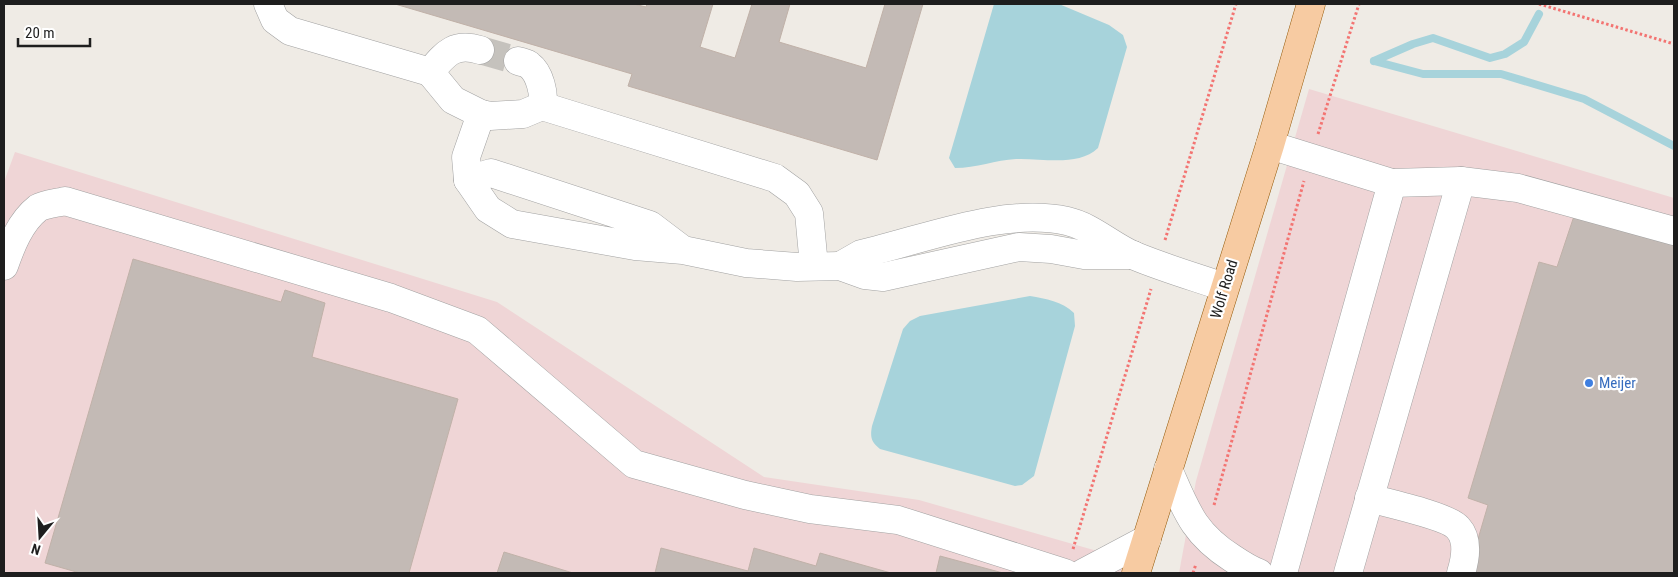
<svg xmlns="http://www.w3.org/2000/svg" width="1678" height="577" font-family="'Roboto Condensed',sans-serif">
<rect width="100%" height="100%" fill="#efebe5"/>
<g fill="#efd5d6">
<polygon points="1309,89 1674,198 1674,573 1179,573 1196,481"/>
<polygon points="15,152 497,302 764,477 919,500 1139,563 1136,573 4,573 4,182"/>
</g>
<g fill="#a7d3db">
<path d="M994 4H1059L1109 25 1123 35 1127 47 1098 148C1078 167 1043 158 1016 159 996 160 976 168 955 168L949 158Z"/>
<path d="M1030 296C1046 299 1062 301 1074 313L1075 326 1034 476 1022 485 1015 486 880 449C871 442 870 437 872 426L903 329 910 321 920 316Z"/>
</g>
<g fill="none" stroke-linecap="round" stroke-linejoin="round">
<g stroke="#a7d3db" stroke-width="8">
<polyline points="1374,61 1423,74 1501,74 1584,99 1674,146"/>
<polyline points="1374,61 1413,44 1433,38 1490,58 1505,54 1524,42 1539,14"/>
</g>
</g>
<g fill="#c3bab5" stroke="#c0b1a8">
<polygon points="395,4 634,4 646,7 647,4 713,4 700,47 735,58 752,4 790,4 779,42 866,68 885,4 923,4 877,160 628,86 632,74"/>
<polygon points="1575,213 1674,242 1674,573 1468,573 1488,505 1468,498 1539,262 1557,267"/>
<polygon points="133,259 281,302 285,290 325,303 312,357 458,399 409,573 80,573 45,563"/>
<polygon points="661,548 748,571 754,548 816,566 820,553 891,573 655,573"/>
<polygon points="504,552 573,573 497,573"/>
<polygon points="940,556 1003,573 936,573"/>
</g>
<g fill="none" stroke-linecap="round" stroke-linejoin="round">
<polyline stroke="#c5c2bd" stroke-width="28" stroke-dasharray="28 14" stroke-linecap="butt" points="480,50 518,61"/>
<g stroke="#a2a2a2" stroke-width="29">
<g id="minor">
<polyline points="268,4 275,20 290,31 430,72"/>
<path d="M480 50C454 42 445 54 430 72L453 100 481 114 490 116 523 114 542 106 775 178 797 194 809 213 814 266"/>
<path d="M518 61C521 62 527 63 529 65 540 73 545 95 542 106"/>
<polyline points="1270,145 1392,183 1283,573"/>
<polyline points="468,180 466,157 481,114"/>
<polyline points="1392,183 1461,181 1518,188 1674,231"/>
<polyline points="683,250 650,225 491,173 468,180 488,209 512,224 635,246 683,250 746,263 797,267 840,266 865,275 883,277 1019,247 1051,249 1084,255 1133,255"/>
<path d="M4 266C11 246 20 222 38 208 45 204 58 203 65 201L391 298 477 330 634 464 745 495 810 509 898 520 1065 573"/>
<path d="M840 266 861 254 877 250C936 235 1007 208 1067 221 1093 227 1111 246 1135 256 1164 268 1195 277 1224 287"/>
<path d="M1168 469C1186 510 1193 533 1232 558 1241 564 1250 570 1259 573"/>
<path d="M1369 498C1387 503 1448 516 1458 528 1469 540 1465 560 1461 573"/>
<polyline points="1083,573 1147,539"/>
<polyline points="1348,573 1461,181"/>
</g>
</g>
<g stroke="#925807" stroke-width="29">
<polyline id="major" points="1136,573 1270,145 1311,4"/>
</g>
<g stroke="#f37472" stroke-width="3" stroke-dasharray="2.5 2.5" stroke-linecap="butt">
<polyline points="1539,4 1674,44"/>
<polyline points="1318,134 1359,4"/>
<polyline points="1165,240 1236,4"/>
<polyline points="1214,505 1304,181"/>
<polyline points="1073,549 1151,289"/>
<polyline points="1193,573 1196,564"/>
</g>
<use href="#minor" stroke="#fff" stroke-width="28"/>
<use href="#major" stroke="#f7cba2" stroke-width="28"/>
</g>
<circle fill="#3f7fe0" stroke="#fff" stroke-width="2" cx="1589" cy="383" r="5"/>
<g text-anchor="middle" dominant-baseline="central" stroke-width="4.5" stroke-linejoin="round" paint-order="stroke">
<g font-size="15" fill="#1e1e1e" stroke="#fff">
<text transform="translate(1224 289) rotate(-73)">Wolf Road</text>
</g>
<g font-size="15" fill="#366cbe" stroke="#fff" text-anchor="start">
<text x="1599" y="383">Meijer</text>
</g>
</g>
<rect width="1678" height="577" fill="none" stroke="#1e1e1e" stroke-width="10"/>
<g transform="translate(40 537) rotate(198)" stroke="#ffffff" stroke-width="4" paint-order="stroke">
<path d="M0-4L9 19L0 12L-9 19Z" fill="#1e1e1e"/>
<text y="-8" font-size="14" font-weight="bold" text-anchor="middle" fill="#1e1e1e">N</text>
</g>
<path d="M18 38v8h72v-8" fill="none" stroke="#1e1e1e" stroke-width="2.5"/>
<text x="25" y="38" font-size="15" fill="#1e1e1e" stroke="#ffffff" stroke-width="4" paint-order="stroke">20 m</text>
</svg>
